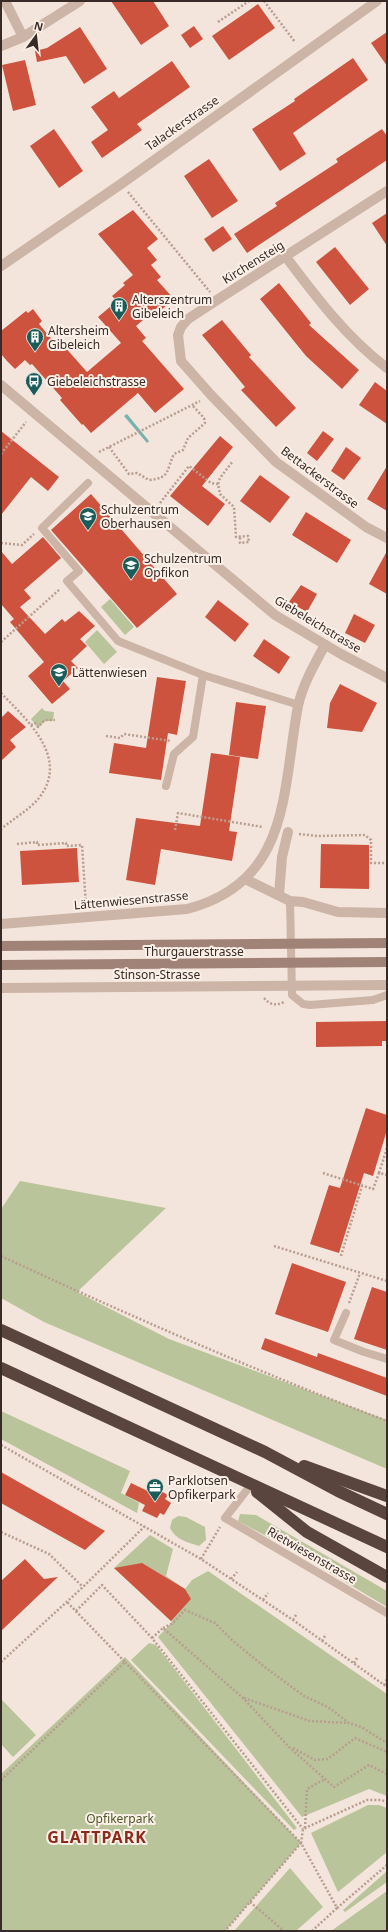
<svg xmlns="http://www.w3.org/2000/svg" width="388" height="1932" font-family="'Noto Sans',sans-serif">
<rect width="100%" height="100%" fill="#f3e5db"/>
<g fill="#bac49a">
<polygon points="110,599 134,627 125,635 101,607"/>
<polygon points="97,630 117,652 104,664 85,642"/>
<polygon points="42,708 45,711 54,712 53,721 45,721 38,728 31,719"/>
<polygon points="20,1181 166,1208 77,1292 169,1339 387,1420 387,1469 44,1322 1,1298 1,1209"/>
<polygon points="1,1411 130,1471 121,1493 139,1503 137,1513 1,1439"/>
<polygon points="240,1514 256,1515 387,1591 387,1607 292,1550 238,1521"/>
<path d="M178 1516 186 1517 205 1527 206 1540 199 1546C187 1542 176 1540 170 1528L172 1520Z"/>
<polygon points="150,1535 173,1549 166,1576 185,1589 192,1580 208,1571 387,1694 387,1796 369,1789 302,1817 158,1637 172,1622 114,1568"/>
<polygon points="149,1643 156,1645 297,1828 294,1830 131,1660"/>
<polygon points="125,1657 301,1843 225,1931 1,1931 1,1774"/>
<polygon points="1,1699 36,1735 13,1757 1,1744"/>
<polygon points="368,1805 379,1805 387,1808 387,1852 338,1892 311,1833"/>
<polygon points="290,1868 323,1907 296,1931 234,1931"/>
<polygon points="387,1871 387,1882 345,1912 343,1910"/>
<polygon points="387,1891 387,1931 331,1931"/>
</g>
<polygon fill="#78b2af" points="127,414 149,441 147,443 124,416"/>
<g fill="#ce533f">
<polygon points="111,1 153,1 169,26 141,45"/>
<polygon points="258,4 275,28 229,60 212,36"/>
<polygon points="194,26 203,39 190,48 181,35"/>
<polygon points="80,27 107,69 84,84 66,56 37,62 35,51 47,48"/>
<polygon points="387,32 387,66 371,43"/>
<polygon points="353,58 368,80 293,133 306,154 280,171 252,129 295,101 294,99"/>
<polygon points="25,60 36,105 13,111 2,65"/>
<polygon points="172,61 190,87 137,124 142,130 102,158 91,142 108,130 91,107 114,91 119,98"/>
<polygon points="54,129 83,171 59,188 30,146"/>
<polygon points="382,129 387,136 387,160 247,253 234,234 277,206 275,203 338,162 336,159"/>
<polygon points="209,159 238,201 212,218 184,176"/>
<polygon points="133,210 158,239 147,248 157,260 151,265 161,277 157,280 174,299 160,311 157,308 136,326 146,338 142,341 184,389 155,413 138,393 91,433 83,424 82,425 60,400 62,398 32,364 30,365 25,360 15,369 7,361 1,354 1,331 26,311 28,313 33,309 42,321 39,324 60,349 64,346 87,372 121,343 98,317 117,301 112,296 125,285 123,283 133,275 98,234"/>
<polygon points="387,213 387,246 372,223"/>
<polygon points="223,226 232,239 213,252 204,239"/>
<polygon points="335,247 369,289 350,305 316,262"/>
<polygon points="279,283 311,323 309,325 359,370 342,389 306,356 260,299"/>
<polygon points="222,320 251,355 249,357 296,408 276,427 241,390 245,387 202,335"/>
<polygon points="375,382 387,391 387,424 359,405"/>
<polygon points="1,431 59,477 48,491 31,477 1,515"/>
<polygon points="323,431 334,439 317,461 307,453"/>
<polygon points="220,436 233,447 202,486 225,504 208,526 170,496"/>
<polygon points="346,447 361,458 344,480 331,471"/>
<polygon points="387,466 387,511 367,499"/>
<polygon points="260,475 290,497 270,523 240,501"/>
<polygon points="91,494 177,594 137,628 51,530"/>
<polygon points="306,512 351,540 337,563 292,535"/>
<polygon points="43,537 61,558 24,590 31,598 20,607 45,634 62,619 65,622 79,611 95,626 80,639 87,646 71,661 78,668 63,681 70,689 52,704 28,676 44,662 10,622 14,619 1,604 1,551 12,564"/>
<polygon points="387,551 387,594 369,584"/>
<polygon points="301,585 317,594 307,612 289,602"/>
<polygon points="218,600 249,624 235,642 205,617"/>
<polygon points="354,614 375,625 365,643 345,633"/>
<polygon points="264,639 290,657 279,674 253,656"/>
<polygon points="157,677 186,681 177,735 168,733 161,780 109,773 114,743 146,748"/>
<polygon points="340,684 377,703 362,732 327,728 330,703"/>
<polygon points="236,702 266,706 258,759 229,755"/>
<polygon points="8,711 26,727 10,740 16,747 1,761 1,718"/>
<polygon points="211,753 240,757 229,831 237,832 232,861 161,849 155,885 126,880 136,818 200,826"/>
<polygon points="321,844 369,845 369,889 320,888"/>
<polygon points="77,848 79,882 22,885 20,851"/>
<polygon points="387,1021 387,1041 382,1041 382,1046 316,1047 316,1022"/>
<polygon points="366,1108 387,1115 387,1130 373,1176 364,1173 339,1253 310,1244 329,1185 340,1188"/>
<polygon points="292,1263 346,1282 328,1332 275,1314"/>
<polygon points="372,1287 387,1292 387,1350 354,1339"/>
<polygon points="265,1338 317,1357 318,1353 387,1378 387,1396 261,1349"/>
<polygon points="1,1472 105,1531 85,1550 1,1503"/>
<polygon points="131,1483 152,1493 155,1488 168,1495 165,1499 171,1503 164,1515 160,1513 157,1518 142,1511 145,1505 125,1495"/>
<polygon points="25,1559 44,1579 58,1577 1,1631 1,1581"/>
<polygon points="142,1563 185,1589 191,1599 171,1621 114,1568"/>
</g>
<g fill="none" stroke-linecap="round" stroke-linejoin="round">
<g stroke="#b89d90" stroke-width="2.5" stroke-dasharray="2 2" stroke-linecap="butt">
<polyline points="264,1 295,42"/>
<polyline points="218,22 249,1"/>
<polyline points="128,192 210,292"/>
<path d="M109 447 129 474 137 473 149 480C171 478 166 470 174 454L183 450 188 438 205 423 204 418 192 405"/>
<polyline points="99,452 200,401"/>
<polyline points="1,454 26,422"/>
<polyline points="218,484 220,478 233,461"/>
<polyline points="160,503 189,466 211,483 218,484 220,494 234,507 236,537 248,536 249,542 240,543 240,536"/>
<polyline points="1,543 22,545 34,534"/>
<polyline points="1,642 60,589"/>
<path d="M1 693C28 721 70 758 39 798 29 810 13 819 1 829"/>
<polyline points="31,725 35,723 38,727 45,720 55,720"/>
<polyline points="106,736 120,738 124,734 171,741"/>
<polyline points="175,830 178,813 263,827"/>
<polyline points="299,834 318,836 365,835 371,840 371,863 387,863"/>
<polyline points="17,844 37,842 37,845 66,843 66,846 82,845 86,906"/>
<path d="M264 998C270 1005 276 1006 284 1002"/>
<polyline points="323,1173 373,1189 379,1173 387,1175"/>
<polyline points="379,1173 387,1148"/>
<polyline points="274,1246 387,1281"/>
<path d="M1 1256C128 1315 256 1371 387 1421"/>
<polyline points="341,1256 362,1186"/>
<polyline points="349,1303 360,1273"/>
<polyline points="1,1445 201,1559 293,1620 387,1687"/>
<polyline points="1,1532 49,1554 83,1587"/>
<polyline points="201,1559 220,1527"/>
<polyline points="231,1579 237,1572"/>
<polyline points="263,1600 268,1593"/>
<polyline points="76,1611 102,1585 152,1638 303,1829"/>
<polyline points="293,1620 297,1613"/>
<polyline points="163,1628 173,1623 185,1610 215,1623 233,1641 266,1668 304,1696 328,1707 349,1723 361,1727 387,1743"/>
<polyline points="152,1638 163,1628 243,1698 290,1748 334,1787 369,1765 387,1774"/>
<polyline points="322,1641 326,1634"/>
<polyline points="1,1662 83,1587 145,1526"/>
<polyline points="125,1662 301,1843 225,1931"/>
<polyline points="354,1663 357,1658"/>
<polyline points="384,1685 387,1679"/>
<polyline points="244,1698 310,1721 349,1723"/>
<polyline points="293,1748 315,1760 328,1759 355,1738 387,1752"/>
<polyline points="1,1780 125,1662 67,1602"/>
<polyline points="305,1828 307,1789 325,1779"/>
<polyline points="250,1902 284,1931"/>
<polyline points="337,1908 387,1865"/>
<polyline points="312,1931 337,1908 301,1843 303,1829 367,1800 381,1800 387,1802"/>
</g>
<g stroke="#ccb4a6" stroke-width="8">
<polyline points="88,483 42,528 79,571 67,581 118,641 203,675 299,705"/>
<polyline points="166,786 174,754 193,737 203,675"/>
<polyline points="290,901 292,995 303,1004 310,1005 373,1000 387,995"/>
<polyline points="346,1313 334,1340 364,1352 387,1359"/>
<polyline points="250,1486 225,1518 387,1613"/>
</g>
<g stroke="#ccb4a6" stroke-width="10">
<polyline points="5,1 23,37"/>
<polyline points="1,46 23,37 80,1"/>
<polyline points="387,191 217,300 188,319 181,327 178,335 181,361 211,395 276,462 366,527 387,538"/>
<path d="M286 257C316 297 347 338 387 368"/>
<polyline points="245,879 290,901 303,902 338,912 387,913"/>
<polyline points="279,895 282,857 288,832"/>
<path d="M1 924 187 909C291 882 282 791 298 706 303 684 314 665 325 645"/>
<polyline points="1,988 387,985"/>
</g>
<g stroke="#ccb4a6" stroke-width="10">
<polyline points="1,266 121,184 377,1"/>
<polyline points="1,385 275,615 341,654 387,678"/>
</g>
<g stroke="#a08277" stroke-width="10">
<polyline points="1,946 387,943"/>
<polyline points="1,965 387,962"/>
</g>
<g stroke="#59443e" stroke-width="12">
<polyline points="1,1330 265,1452 338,1491 387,1514"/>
<polyline points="1,1368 387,1547"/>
<polyline points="304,1466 387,1496"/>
<polyline points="257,1492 307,1532 387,1577"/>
</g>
</g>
<defs>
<g id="building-pin" transform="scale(0.9)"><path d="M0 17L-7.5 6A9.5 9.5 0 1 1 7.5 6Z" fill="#1a5c5a" stroke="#fbf0e8"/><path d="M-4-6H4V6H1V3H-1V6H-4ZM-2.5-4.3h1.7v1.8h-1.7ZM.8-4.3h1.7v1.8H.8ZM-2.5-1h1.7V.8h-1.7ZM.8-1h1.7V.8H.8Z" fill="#fff"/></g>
<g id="bus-pin" transform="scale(0.9)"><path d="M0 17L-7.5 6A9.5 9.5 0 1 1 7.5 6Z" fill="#1a5c5a" stroke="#fbf0e8"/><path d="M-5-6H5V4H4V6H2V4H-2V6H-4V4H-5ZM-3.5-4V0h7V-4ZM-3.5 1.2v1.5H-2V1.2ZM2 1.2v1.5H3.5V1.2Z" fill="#fff"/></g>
<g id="school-pin" transform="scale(0.9)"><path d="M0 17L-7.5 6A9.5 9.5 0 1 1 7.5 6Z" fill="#1a5c5a" stroke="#fbf0e8"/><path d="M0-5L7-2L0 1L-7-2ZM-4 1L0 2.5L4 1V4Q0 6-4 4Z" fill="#fff"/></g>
<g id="office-pin" transform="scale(0.9)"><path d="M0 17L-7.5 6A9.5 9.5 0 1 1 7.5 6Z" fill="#1a5c5a" stroke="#fbf0e8"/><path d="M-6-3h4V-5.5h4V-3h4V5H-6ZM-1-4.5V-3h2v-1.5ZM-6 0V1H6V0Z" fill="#fff"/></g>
</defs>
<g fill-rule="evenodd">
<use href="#building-pin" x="119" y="306"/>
<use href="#building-pin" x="35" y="337"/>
<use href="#bus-pin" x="34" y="381"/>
<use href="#school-pin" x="88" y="516"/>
<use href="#school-pin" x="131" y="565"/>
<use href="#school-pin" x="59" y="672"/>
<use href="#office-pin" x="155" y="1487"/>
</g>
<g text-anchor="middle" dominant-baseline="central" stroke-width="4" stroke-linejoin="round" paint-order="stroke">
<g font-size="12" fill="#382b27" stroke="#fbf0e8">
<text transform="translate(182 123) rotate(-35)">Talackerstrasse</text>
<text transform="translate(253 262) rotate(-32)">Kirchensteig</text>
<text transform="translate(320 477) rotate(37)">Bettackerstrasse</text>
<text transform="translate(318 624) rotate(31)">Giebeleichstrasse</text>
<text transform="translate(131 900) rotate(-5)">Lättenwiesenstrasse</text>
<text x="194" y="951">Thurgauerstrasse</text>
<text x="157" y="974">Stinson-Strasse</text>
<text transform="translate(312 1555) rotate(30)">Rietwiesenstrasse</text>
</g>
<g font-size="12" fill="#382b27" stroke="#fbf0e8" text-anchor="start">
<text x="132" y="299">Alterszentrum<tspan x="132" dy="14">Gibeleich</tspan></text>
<text x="48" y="330">Altersheim<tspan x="48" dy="14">Gibeleich</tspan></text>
<text x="47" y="381">Giebeleichstrasse</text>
<text x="101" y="509">Schulzentrum<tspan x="101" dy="14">Oberhausen</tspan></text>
<text x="144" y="558">Schulzentrum<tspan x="144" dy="14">Opfikon</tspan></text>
<text x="72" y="672">Lättenwiesen</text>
<text x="168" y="1480">Parklotsen<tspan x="168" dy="14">Opfikerpark</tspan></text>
</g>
<g font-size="12" fill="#4b5829" stroke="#fbf0e8">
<text x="120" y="1818">Opfikerpark</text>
</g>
<g font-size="16" font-weight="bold" letter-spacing="1" fill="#8c2b1b" stroke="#fbf0e8">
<text x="97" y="1837">GLATTPARK</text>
</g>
</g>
<rect width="388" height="1932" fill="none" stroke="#382b27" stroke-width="4"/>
<g transform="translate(36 36) rotate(15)" stroke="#fbf0e8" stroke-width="3" paint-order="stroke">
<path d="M0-3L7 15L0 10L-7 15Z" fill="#382b27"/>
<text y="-6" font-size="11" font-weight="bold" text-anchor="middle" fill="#382b27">N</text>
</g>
</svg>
